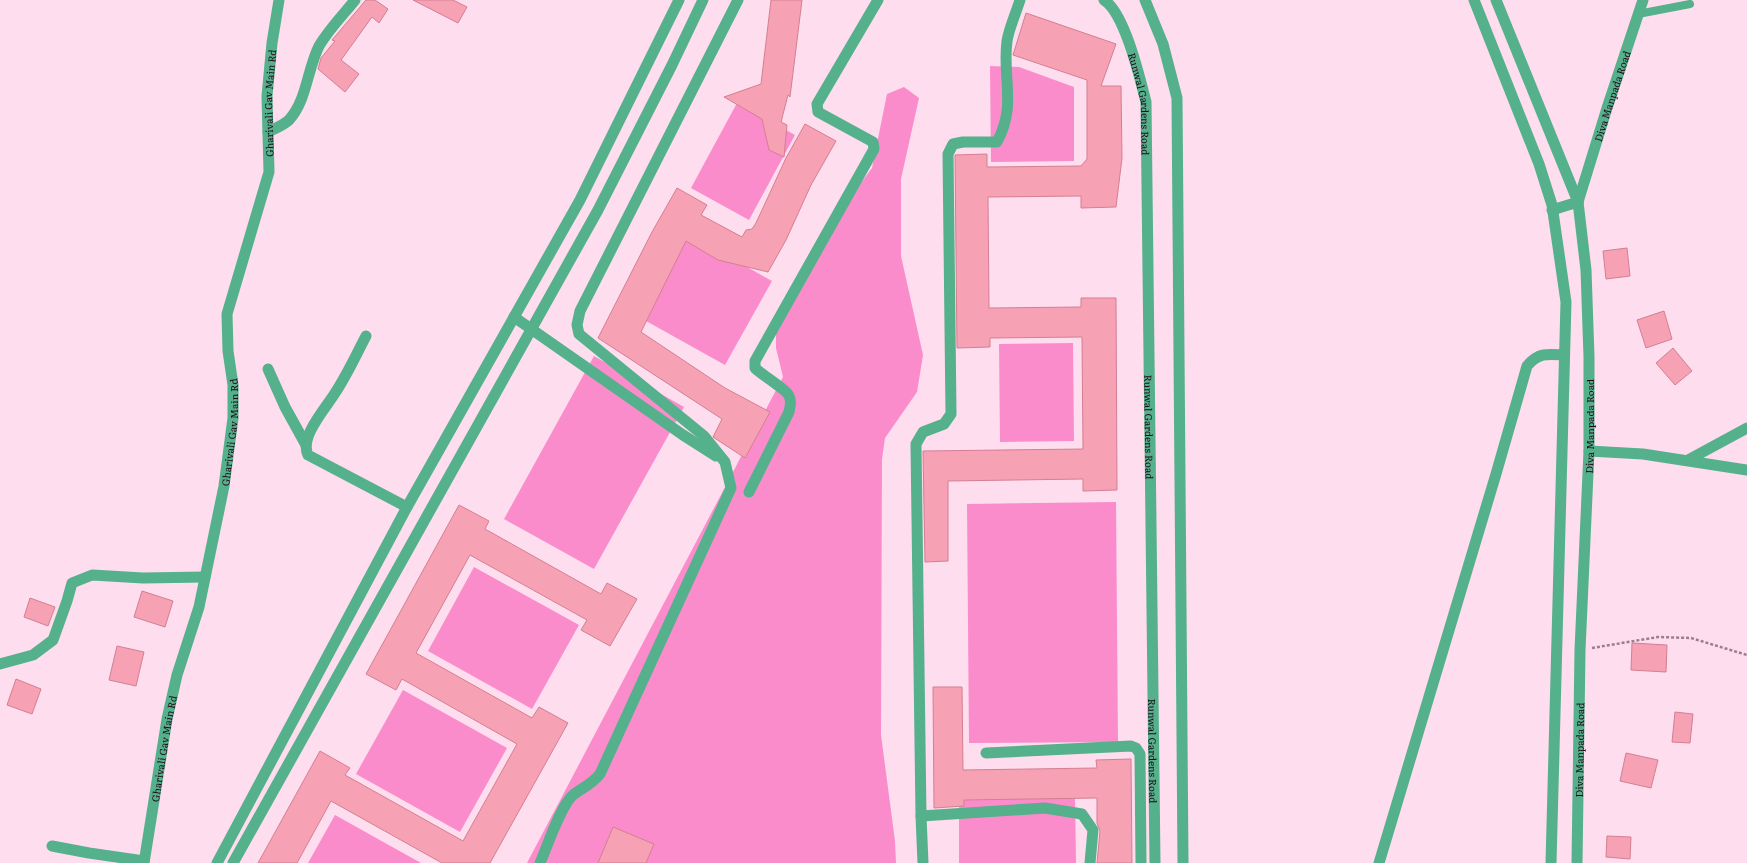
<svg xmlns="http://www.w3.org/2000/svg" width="1747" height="863" font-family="Literata,serif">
<rect width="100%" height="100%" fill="#feddee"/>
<g fill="#fb8ccc">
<polygon points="990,66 1019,67 1074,87 1074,161 991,162"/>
<polygon points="904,87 919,98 901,179 901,256 923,355 917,392 885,438 882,459 881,735 895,841 896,863 527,863 783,377 776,348 776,327 827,228 872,168 887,94"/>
<polygon points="737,103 795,135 749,220 691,188"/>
<polygon points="668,223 772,281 725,365 621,307"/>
<polygon points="1073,343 1074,441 1000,442 999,344"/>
<polygon points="594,356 684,407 594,569 504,519"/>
<polygon points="1116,502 1118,742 969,743 967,504"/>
<polygon points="474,567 579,625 532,709 428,651"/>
<polygon points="403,690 507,748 460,832 356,774"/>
<polygon points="1075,796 1076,863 959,863 959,798"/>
<polygon points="335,815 421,863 308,863"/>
</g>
<g fill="#f6a2b4" stroke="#d37f92">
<polygon points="366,0 375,0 388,9 379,23 372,17 341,60 359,74 345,92 318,69 321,58 335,41 332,40"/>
<polygon points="413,0 453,0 467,7 458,23"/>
<polygon points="771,0 802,0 790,97 788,95 781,122 787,125 784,157 769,150 762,119 724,97 761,84"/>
<polygon points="1026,13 1116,44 1101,86 1121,86 1122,158 1116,207 1081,208 1081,196 988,197 989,308 1081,307 1081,298 1116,298 1117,490 1083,491 1083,479 948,481 948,561 925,562 923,451 1083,449 1082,337 990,338 990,347 957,348 955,155 987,154 987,167 1081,166 1087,159 1087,80 1013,55"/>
<polygon points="805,124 836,141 811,185 786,240 768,272 718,260 686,241 641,332 725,388 770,412 745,458 713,437 722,419 598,338 652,232 677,188 707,205 701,215 742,237 746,230 752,229 756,223 786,158"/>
<polygon points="1627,248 1630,276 1606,279 1603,251"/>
<polygon points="1664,311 1672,339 1646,348 1637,320"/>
<polygon points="1673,348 1692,371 1675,385 1656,363"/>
<polygon points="459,505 489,521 485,529 601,594 607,583 637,599 610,646 581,630 587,620 470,555 416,653 532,718 539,707 568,723 490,863 442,863 331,801 297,863 258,863 320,751 350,768 345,775 463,841 517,744 402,679 396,690 366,674"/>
<polygon points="142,591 173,601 165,627 134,617"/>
<polygon points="30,598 55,607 48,626 24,617"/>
<polygon points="1632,643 1667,645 1666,672 1631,670"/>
<polygon points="117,646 144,652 136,686 109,680"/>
<polygon points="16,679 41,689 32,714 7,705"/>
<polygon points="933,687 962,687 963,770 1097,768 1096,760 1131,759 1132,863 1097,863 1100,831 1097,823 1097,798 964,800 964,806 934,808"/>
<polygon points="1675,712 1693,714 1690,743 1672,742"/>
<polygon points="1626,753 1658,760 1651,788 1620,781"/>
<polygon points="613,827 654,844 646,863 598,863"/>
<polygon points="1607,836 1631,837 1630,859 1606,857"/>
</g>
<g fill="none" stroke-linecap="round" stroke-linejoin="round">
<polyline stroke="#9d7e8f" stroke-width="2.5" stroke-dasharray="3 2" stroke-linecap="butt" points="1592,648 1658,637 1691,638 1747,655"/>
<polyline stroke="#55b08c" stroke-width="8" points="1638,14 1690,4"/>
<g stroke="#55b08c" stroke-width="11">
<path id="s1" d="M1104 0C1125 13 1140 79 1146 102L1155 863"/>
<polyline points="1145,0 1163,44 1177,98 1183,863"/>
<path d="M268 132C274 129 284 125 289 120 307 100 307 70 319 46 329 29 343 15 355 0"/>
<polyline points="514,317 683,435 716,456"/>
<path d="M366 336C356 355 347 375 335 393 326 408 299 437 308 455L407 507"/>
<polyline points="268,369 285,407 306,445"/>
<polyline points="1589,451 1643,454 1747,470"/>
<polyline points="1688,460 1747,428"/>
<path d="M749 492 789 412C790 407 792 401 789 396 787 390 762 375 755 368V361L874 149 873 142 818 112 817 104 878 0"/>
<polyline points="0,664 33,655 53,640 67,601 72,583 92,575 143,578 205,577"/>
<polyline points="986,753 1131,746 1136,748 1140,754 1141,863"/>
<polyline points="921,816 1045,808 1082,814 1093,830 1090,863"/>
<polyline points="52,846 89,853 144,861"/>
<path id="s2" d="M144 863 167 719 177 675 199 607 224 486 233 418V385L228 351 227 314 269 172 267 96 272 43 279 0"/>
<polyline points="217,863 407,507 580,200 679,0"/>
<polyline points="233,863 598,210 672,65 703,0"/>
<path d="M540 863C547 847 561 805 573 795 584 786 590 786 600 774L731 488 725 462 704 436 579 334 577 325 580 311 738 0"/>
<path d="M923 863 921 816 916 444 923 432 944 424 951 414 948 154 953 144 963 142H997C1017 105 1002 78 1007 41 1009 28 1016 13 1020 0"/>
<path d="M1379 863 1496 474 1527 366C1539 352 1548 354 1564 355"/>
</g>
<g stroke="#55b08c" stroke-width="11">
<polyline points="1474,0 1539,164 1552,205 1566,302 1551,863"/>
<polyline points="1496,0 1578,202"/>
<polyline points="1552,210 1578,202"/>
<path id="s3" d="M1577 863 1580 650 1589 451V357L1586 270 1578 202 1607 108 1643 0"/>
</g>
</g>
<g text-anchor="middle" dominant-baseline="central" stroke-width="4" stroke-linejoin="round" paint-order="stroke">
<g font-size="10" fill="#230819" stroke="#feddee">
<text stroke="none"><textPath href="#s3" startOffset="773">Diva Manpada Road</textPath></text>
<text stroke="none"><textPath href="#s2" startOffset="776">Gharivali Gav Main Rd</textPath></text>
<text stroke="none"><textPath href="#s1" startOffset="113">Runwal Gardens Road</textPath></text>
<text stroke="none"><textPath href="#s3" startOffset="437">Diva Manpada Road</textPath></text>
<text stroke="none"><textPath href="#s1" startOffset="437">Runwal Gardens Road</textPath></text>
<text stroke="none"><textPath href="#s2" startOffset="440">Gharivali Gav Main Rd</textPath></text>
<text stroke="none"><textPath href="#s2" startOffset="116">Gharivali Gav Main Rd</textPath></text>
<text stroke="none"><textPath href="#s3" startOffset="113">Diva Manpada Road</textPath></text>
<text stroke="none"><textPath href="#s1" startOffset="761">Runwal Gardens Road</textPath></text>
</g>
</g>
</svg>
